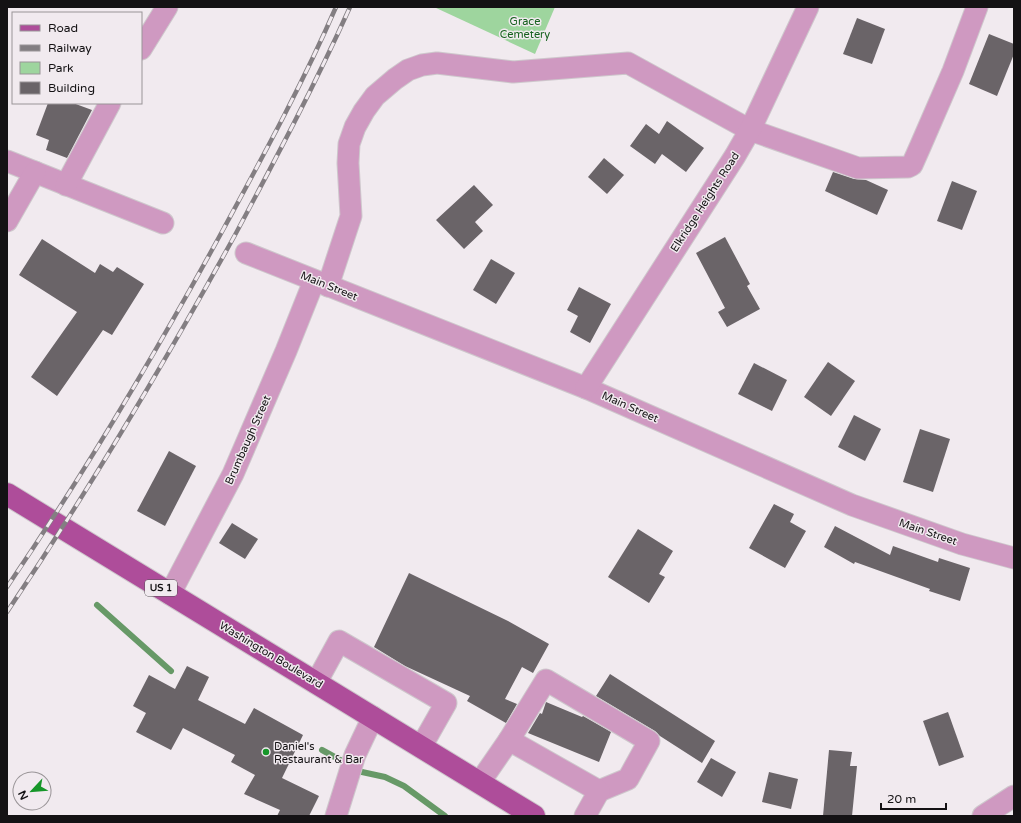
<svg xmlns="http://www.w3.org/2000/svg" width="1021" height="823" font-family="'Varela Round',sans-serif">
<rect width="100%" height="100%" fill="#f1eaef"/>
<polygon fill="#9ed59e" points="434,7 555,7 535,54"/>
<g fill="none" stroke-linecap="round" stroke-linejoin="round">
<g stroke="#679967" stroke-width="6">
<polyline points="97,605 171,671"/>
<polyline points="322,750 342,761"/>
<polyline points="362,772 385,777 404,786 445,816"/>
</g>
</g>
<g fill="#6a6468">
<polygon points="857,18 885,29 872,64 843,54"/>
<polygon points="989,34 1014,44 1014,54 997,96 969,84"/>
<polygon points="48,103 73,103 92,110 67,158 46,150 49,140 36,135"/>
<polygon points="667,121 704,148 686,172 662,154 655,164 630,146 646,124 659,134"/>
<polygon points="604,158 624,175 607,194 588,177"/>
<polygon points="833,172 854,179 866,180 888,190 877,215 825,191"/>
<polygon points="952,181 977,191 962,230 937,221"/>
<polygon points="474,185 493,205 475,222 483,231 464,249 436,220"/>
<polygon points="725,237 750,284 747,286 760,309 727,327 718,312 725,308 696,253"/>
<polygon points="42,239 95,273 100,264 113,272 117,267 144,284 112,335 103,330 57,396 31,377 77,312 19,275"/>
<polygon points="491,259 515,273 496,304 473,290"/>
<polygon points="579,287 611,304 590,343 570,332 578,316 567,310"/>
<polygon points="828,362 855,381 831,416 804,397"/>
<polygon points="754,363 787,380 772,411 738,394"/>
<polygon points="854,415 881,429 865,461 838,447"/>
<polygon points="920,429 950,439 933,492 903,482"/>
<polygon points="169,451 196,466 165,526 137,511"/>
<polygon points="774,504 794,514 790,522 806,531 785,568 749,548"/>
<polygon points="232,523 258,539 245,559 219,543"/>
<polygon points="835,526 890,555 893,546 938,562 939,558 970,568 960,601 929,591 930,589 855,562 854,564 824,547"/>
<polygon points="638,529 673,551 659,574 665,577 649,603 608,577"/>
<polygon points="409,573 508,621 549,644 533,673 522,667 505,699 517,704 506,723 467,701 470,696 405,666 374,647"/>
<polygon points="187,666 209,677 198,700 245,724 254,708 303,735 282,778 319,796 309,816 277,816 280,810 244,794 255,775 231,762 235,755 183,728 171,750 136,732 146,713 133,706 149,675 175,689"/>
<polygon points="610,674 715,741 702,763 660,736 655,731 596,696"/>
<polygon points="546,702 582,717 583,716 611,732 599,762 528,733 540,713 542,714"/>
<polygon points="948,712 964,757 939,766 923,721"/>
<polygon points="829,750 852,752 850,766 857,766 852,816 823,816"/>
<polygon points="711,758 736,772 722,797 697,782"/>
<polygon points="769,772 798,779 791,809 762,802"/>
</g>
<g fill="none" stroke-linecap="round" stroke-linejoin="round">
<g stroke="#cec7cc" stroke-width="23">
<g id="minor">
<polyline points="141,49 167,7"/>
<polyline points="7,161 163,223"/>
<polyline points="66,185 110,103"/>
<polyline points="7,221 35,172"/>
<polyline points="246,253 586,388 852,505 962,544 1014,558"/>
<polyline points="328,286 351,216 348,163 349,144 355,127 364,111 375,96 395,79 408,70 422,65 437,63 513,72 628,63 750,130 858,168 908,167 912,165 920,147 953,71 977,7"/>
<polyline points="586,388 735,156 750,130 808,7"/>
<polyline points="170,594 233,474 286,351 314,281"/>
<polyline points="316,683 339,641 446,703 421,747"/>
<polyline points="509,740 546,680 649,741 628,779 599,791"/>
<polyline points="480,782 509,740 599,791 585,816"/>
<polyline points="336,816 355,755 373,717"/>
<polyline points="983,816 1014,796"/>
</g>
</g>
<g stroke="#cec7cc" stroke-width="24">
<polyline id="major" points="7,494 534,816"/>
</g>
<use href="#minor" stroke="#cf99c1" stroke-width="21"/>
<use href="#major" stroke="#ae4d9a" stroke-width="22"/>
<g stroke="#837e82" stroke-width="4.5">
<g id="rail">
<path d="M7 587C86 471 157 351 224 228 263 156 303 83 336 7"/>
<path d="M7 612C89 490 164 364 235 235 275 160 315 85 350 7"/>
</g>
</g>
<use href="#rail" stroke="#f1eaef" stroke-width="3" stroke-dasharray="9" stroke-linecap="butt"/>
</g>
<circle fill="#169629" stroke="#f1eaef" stroke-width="1.5" cx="266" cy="752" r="4"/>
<g text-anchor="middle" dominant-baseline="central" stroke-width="3" stroke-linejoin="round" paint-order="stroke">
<rect fill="#f1eaef" stroke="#565356" stroke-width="1" x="145" y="580" width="32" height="16" rx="3"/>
<g font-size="10" font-weight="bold" fill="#141214">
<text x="161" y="588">US 1</text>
</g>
<g font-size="11" fill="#16621e" stroke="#f1eaef">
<text x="525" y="21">Grace<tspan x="525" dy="13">Cemetery</tspan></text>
</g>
<g font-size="11" fill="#141214" stroke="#f1eaef">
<text transform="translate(705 202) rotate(-57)">Elkridge Heights Road</text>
<text transform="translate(329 286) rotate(22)">Main Street</text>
<text transform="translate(630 407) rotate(24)">Main Street</text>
<text transform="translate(248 440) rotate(-66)">Brumbaugh Street</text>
<text transform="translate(928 532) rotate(19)">Main Street</text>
<text transform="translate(271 655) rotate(31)">Washington Boulevard</text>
</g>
<g font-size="11" fill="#141214" stroke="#f1eaef" text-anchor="start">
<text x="274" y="746">Daniel's<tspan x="274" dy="13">Restaurant &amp; Bar</tspan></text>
</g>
</g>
<rect width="1021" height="823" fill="none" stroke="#141214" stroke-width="16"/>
<rect x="12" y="12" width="130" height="92" fill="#f1eaef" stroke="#999497"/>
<rect x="20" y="25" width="20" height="6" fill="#ae4d9a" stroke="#999497"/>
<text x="48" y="32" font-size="12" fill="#141214">Road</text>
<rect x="20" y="45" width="20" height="6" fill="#837e82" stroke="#999497"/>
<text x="48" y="52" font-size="12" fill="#141214">Railway</text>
<rect x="20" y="62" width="20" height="12" fill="#9ed59e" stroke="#999497"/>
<text x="48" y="72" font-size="12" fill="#141214">Park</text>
<rect x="20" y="82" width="20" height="12" fill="#6a6468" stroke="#999497"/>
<text x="48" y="92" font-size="12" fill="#141214">Building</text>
<g transform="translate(32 791) rotate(244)"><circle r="19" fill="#f1eaef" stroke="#999497"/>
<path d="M0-3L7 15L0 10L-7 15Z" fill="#169629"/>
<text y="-6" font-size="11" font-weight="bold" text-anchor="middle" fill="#141214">N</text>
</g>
<path d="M881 803v6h65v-6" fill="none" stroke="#141214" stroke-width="2"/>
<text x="887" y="803" font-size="12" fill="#141214" stroke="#f1eaef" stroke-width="3" paint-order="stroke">20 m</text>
</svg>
